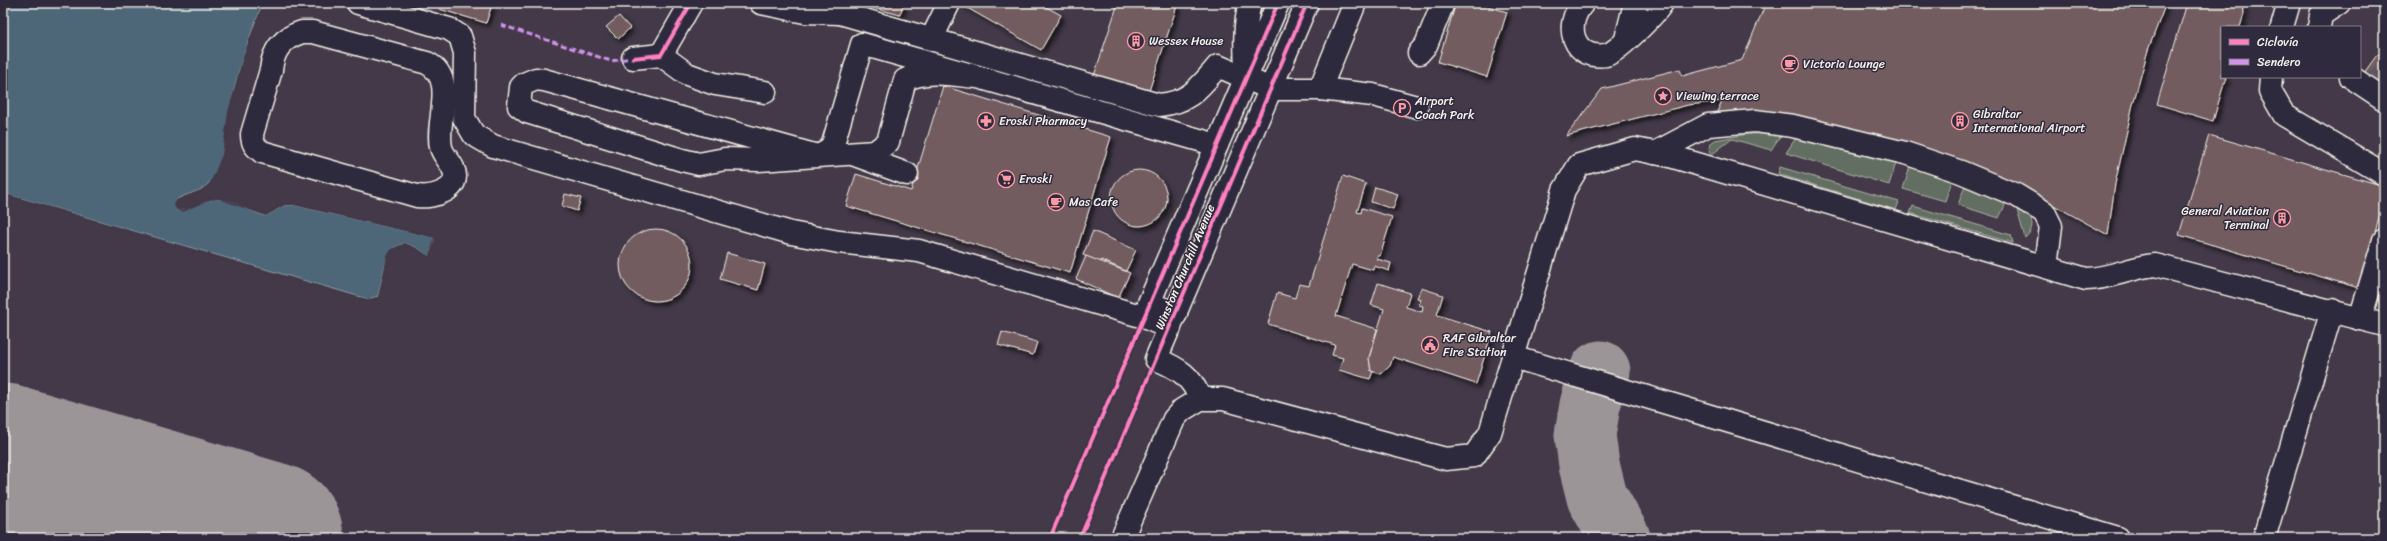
<svg xmlns="http://www.w3.org/2000/svg" width="2387" height="541" font-family="Sriracha,sans-serif">
<defs>
<filter id="shadow"><feDropShadow dx="3.5" dy="3.5" stdDeviation="2" flood-color="#0009"/></filter>
</defs>
<rect width="100%" height="100%" fill="#433948"/>
<filter id="ink" filterUnits="userSpaceOnUse"><feTurbulence type="fractalNoise" baseFrequency=".025" numOctaves="2"/><feDisplacementMap in="SourceGraphic" scale="8" xChannelSelector="R" yChannelSelector="G"/><feConvolveMatrix kernelMatrix="1 2 1 2 8 2 1 2 1" color-interpolation-filters="sRGB"/></filter>
<g filter="url(#ink)">
<g fill="#646e62" stroke="#acb0a5">
<polygon points="1782,133 1771,150 1732,139 1711,155 1709,151 1711,143 1715,140 1748,134"/>
<polygon points="1797,136 1897,160 1889,185 1786,153"/>
<polygon points="1911,164 1953,178 1945,201 1903,189"/>
<polygon points="1780,167 1899,202 1896,210 1778,174"/>
<polygon points="1966,183 2007,201 1999,218 1958,205"/>
<polygon points="1913,206 2011,235 2013,243 1910,213"/>
<path d="M2019 206C2031 216 2038 225 2025 238L2017 210Z"/>
</g>
<path fill="#4e6678" stroke="#909ea5" d="M3 3H263C251 31 241 60 234 90 227 117 227 163 208 184 200 193 186 193 176 200V210C192 213 204 197 220 199 236 201 250 212 266 216L285 205H293L435 238 429 256 417 248 405 243 391 249 385 265 378 296 368 299 3 193Z"/>
<polygon fill="#433948" points="263,3 265,4 254,29 236,90 224,155 217,173 210,185 202,192 178,201 177,209 183,210 209,198 219,197 266,214 284,203 293,203 436,236 429,258 416,249 404,245 393,250 389,257 380,298 368,301 349,297 3,195 3,193 350,295 368,299 378,297 387,256 391,249 405,243 417,248 429,256 434,238 293,205 285,205 266,216 219,199 210,200 183,212 176,210 174,205 176,200 201,190 209,184 215,172 222,154 228,112 243,56"/>
<g fill="none" stroke-linecap="round" stroke-linejoin="round">
<polyline stroke="#9c9598" stroke-width="61" points="1600,371 1590,405 1585,435 1589,465 1597,497 1620,538"/>
<polyline stroke="#9c9598" stroke-width="153" points="3,460 267,538"/>
</g>
<g fill="#725b61" stroke="#f4f1e8" filter="url(#shadow)">
<polygon points="440,3 484,3 492,5 486,23 439,9"/>
<polygon points="875,3 897,3 903,5 900,15 874,8"/>
<polygon points="963,3 1039,3 1061,15 1041,50 962,5"/>
<polygon points="1118,3 1178,3 1147,97 1093,79"/>
<polygon points="1456,3 1478,3 1507,12 1487,77 1438,62"/>
<polygon points="1766,3 2166,3 2148,50 2133,104 2115,184 2108,235 2050,203 1749,115 1717,112 1722,101 1688,105 1566,136 1602,89 1680,69 1682,76 1742,60"/>
<polygon points="2187,3 2243,3 2244,14 2240,27 2222,27 2222,77 2226,77 2213,121 2157,104"/>
<polygon points="619,16 630,28 618,39 606,27"/>
<polygon points="2384,53 2384,92 2361,77 2377,55"/>
<polygon points="943,86 1111,137 1070,273 846,206 856,174 911,191"/>
<polygon points="2209,135 2384,186 2384,201 2359,288 2179,235"/>
<circle cx="1139" cy="198" r="28"/>
<polygon points="1343,176 1366,184 1357,212 1361,213 1362,208 1392,217 1380,256 1377,256 1377,259 1391,263 1389,271 1374,266 1373,270 1352,264 1336,316 1377,329 1369,358 1371,371 1373,371 1370,379 1339,370 1343,358 1332,355 1335,345 1268,324 1277,293 1295,298 1299,284 1309,286"/>
<polygon points="1375,187 1398,194 1393,209 1371,202"/>
<polygon points="565,194 581,198 577,211 562,206"/>
<circle cx="656" cy="265" r="36"/>
<polygon points="1093,231 1136,250 1126,271 1101,260 1099,262 1083,255"/>
<polygon points="727,253 765,264 758,290 720,279"/>
<polygon points="1086,256 1130,273 1118,298 1076,279"/>
<polygon points="1378,283 1410,293 1406,307 1422,312 1423,306 1419,305 1421,299 1417,298 1421,288 1443,295 1437,315 1492,332 1476,384 1393,357 1390,366 1381,374 1371,371 1369,358 1384,309 1371,305"/>
<polygon points="1002,332 1037,342 1033,355 998,345"/>
</g>
<g fill="none" stroke-linecap="round" stroke-linejoin="round">
<polyline stroke="#5e5560" stroke-width="22" stroke-dasharray="22 11" stroke-linecap="butt" points="2370,83 2384,75"/>
<g stroke="#f4f1e8" stroke-width="25">
<g id="minor">
<polyline points="358,3 449,29 460,36 465,53 464,118 474,135 493,146 791,233 839,242 919,251 1144,317 1170,328"/>
<polyline points="761,3 805,12 840,13 843,3"/>
<path d="M1583 3C1563 25 1573 60 1606 55 1616 54 1656 13 1662 3"/>
<path d="M840 13 1159 105C1190 102 1199 88 1218 66L1271 89H1320L1373 95 1417 107"/>
<polyline points="2282,27 2289,3"/>
<polyline points="2319,27 2321,15 2339,3"/>
<path d="M302 32H313L427 63C458 78 435 122 441 147 442 154 450 161 453 168 463 190 433 198 417 196L262 152C255 147 252 143 252 134L271 70C273 49 283 38 302 32Z"/>
<polyline points="1626,39 1635,3"/>
<polyline points="931,40 949,3"/>
<polyline points="1419,53 1426,45 1443,3"/>
<polyline points="661,55 687,74 715,84 765,92"/>
<polyline points="633,58 661,55 691,3"/>
<path d="M1246 70C1245 48 1244 25 1250 3"/>
<path d="M977 77C954 75 926 69 905 80L888 142 875 152 759 160 725 159 699 164 682 160 527 112 519 106 521 87 524 84 536 79 544 80 818 156 828 151 833 144 862 44 1217 145"/>
<polyline points="2271,77 2270,91 2284,115 2384,174"/>
<polyline points="2351,77 2384,99"/>
<polyline points="1320,89 1355,3"/>
<polyline points="1655,153 1708,125 1755,121 1793,126 1905,153 1961,172 2016,195 2044,212 2051,226 2046,267"/>
<polyline points="855,155 907,174"/>
<polyline points="1176,314 1149,303 1278,3"/>
<polyline points="2360,319 2384,240"/>
<path d="M1513 357 1564 190 1579 165 1635 149 1670 156 2086 279C2110 279 2131 267 2155 265L2384 325"/>
<path d="M1200 399C1192 376 1178 368 1156 359L1307 3"/>
<polyline points="1122,538 1174,419 1182,410 1200,399 1223,399 1446,459 1474,456 1490,433 1513,357 2118,538"/>
<polyline points="2264,538 2332,310"/>
</g>
</g>
<use href="#minor" stroke="#2f2a3d" stroke-width="22"/>
<polyline stroke="#d193ec" stroke-width="3" stroke-dasharray="6 3" stroke-linecap="butt" points="501,25 611,61 633,58"/>
<g stroke="#2f2a3d" stroke-width="6">
<g id="cycleway">
<polyline points="633,58 661,55 691,3"/>
<polyline points="1050,538 1278,3"/>
<polyline points="1080,538 1307,3"/>
</g>
</g>
<use href="#cycleway" stroke="#ff80c0" stroke-width="4"/>
</g>
</g>
<defs>
<g id="building-ring" transform="scale(0.9)"><circle r="9.5" fill="#2f2a3d" stroke="#ff9aa2" stroke-width="1.5"/><path d="M-4-6H4V6H1V3H-1V6H-4ZM-2.5-4.3h1.7v1.8h-1.7ZM.8-4.3h1.7v1.8H.8ZM-2.5-1h1.7V.8h-1.7ZM.8-1h1.7V.8H.8Z" fill="#ff9aa2"/></g>
<g id="cafe-ring" transform="scale(0.9)"><circle r="9.5" fill="#2f2a3d" stroke="#ff9aa2" stroke-width="1.5"/><path d="M-5.5-4.5H6V0H3Q3 3.5 0 3.5H-2.5Q-5.5 3.5-5.5 0ZM3-3.2v2h1.7v-2ZM-6 4.5H4V6H-6Z" fill="#ff9aa2"/></g>
<g id="sight-ring" transform="scale(0.9)"><circle r="9.5" fill="#2f2a3d" stroke="#ff9aa2" stroke-width="1.5"/><path d="M0-6L1.8-2.2L6-1.7L2.9 1.2L3.7 5.4L0 3.3L-3.7 5.4L-2.9 1.2L-6-1.7L-1.8-2.2Z" fill="#ff9aa2"/></g>
<g id="parking-ring" transform="scale(0.9)"><circle r="9.5" fill="#2f2a3d" stroke="#ff9aa2" stroke-width="1.5"/><path d="M-3.5-5.5H1a3.5 3.5 0 0 1 0 7H-1V5.5H-3.5ZM-1-3.4V-.6H.8a1.4 1.4 0 0 0 0-2.8Z" fill="#ff9aa2"/></g>
<g id="pharmacy-ring" transform="scale(0.9)"><circle r="9.5" fill="#2f2a3d" stroke="#ff9aa2" stroke-width="1.5"/><path d="M-2-6h4v4h4v4h-4v4h-4v-4h-4v-4h4Z" fill="#ff9aa2"/></g>
<g id="supermarket-ring" transform="scale(0.9)"><circle r="9.5" fill="#2f2a3d" stroke="#ff9aa2" stroke-width="1.5"/><path d="M-6-5.5h2.5l.6 2H6L4.5 2H-2.5L-4.4-4H-6ZM-1.5 3.2a1.3 1.3 0 1 0 .1 0ZM3 3.2a1.3 1.3 0 1 0 .1 0Z" fill="#ff9aa2"/></g>
<g id="civic-ring" transform="scale(0.9)"><circle r="9.5" fill="#2f2a3d" stroke="#ff9aa2" stroke-width="1.5"/><path d="M-.6-6.5H3V-4.5H.6V-3L4-1V1h2V6H-6V1h2V-1L-.6-3ZM-1.2 2.5V6h2.4V2.5Z" fill="#ff9aa2"/></g>
</defs>
<g fill-rule="evenodd">
<use href="#building-ring" x="1136" y="41"/>
<use href="#cafe-ring" x="1790" y="64"/>
<use href="#sight-ring" x="1663" y="96"/>
<use href="#parking-ring" x="1402" y="108"/>
<use href="#pharmacy-ring" x="986" y="121"/>
<use href="#building-ring" x="1960" y="121"/>
<use href="#supermarket-ring" x="1006" y="179"/>
<use href="#cafe-ring" x="1056" y="202"/>
<use href="#building-ring" x="2282" y="218"/>
<use href="#civic-ring" x="1430" y="345"/>
</g>
<g text-anchor="middle" dominant-baseline="central" stroke-width="3" stroke-linejoin="round" paint-order="stroke">
<g font-size="12" fill="#f4f1e8" stroke="#2f2a3d" text-anchor="start">
<text x="1149" y="41">Wessex House</text>
<text x="1803" y="64">Victoria Lounge</text>
<text x="1676" y="96">Viewing terrace</text>
<text x="1415" y="101">Airport<tspan x="1415" dy="14">Coach Park</tspan></text>
<text x="1973" y="114">Gibraltar<tspan x="1973" dy="14">International Airport</tspan></text>
<text x="999" y="121">Eroski Pharmacy</text>
<text x="1019" y="179">Eroski</text>
<text x="1069" y="202">Mas Cafe</text>
<text x="2269" y="211" text-anchor="end">General Aviation<tspan x="2269" dy="14">Terminal</tspan></text>
<text x="1443" y="338">RAF Gibraltar<tspan x="1443" dy="14">Fire Station</tspan></text>
</g>
<g font-size="12" fill="#f4f1e8" stroke="#2f2a3d">
<text transform="translate(1185 267) rotate(-67)">Winston Churchill Avenue</text>
</g>
</g>
<rect width="2387" height="541" fill="none" stroke="#2f2a3d" stroke-width="16"/>
<rect x="8" y="8" width="2371" height="525" fill="none" stroke="#f4f1e8" stroke-width="1.5" filter="url(#ink)"/>
<rect x="2221" y="26" width="140" height="52" fill="#2f2a3d" stroke="#7e7a81"/>
<rect x="2229" y="39" width="20" height="6" fill="#ff80c0" stroke="#7e7a81"/>
<text x="2257" y="46" font-size="12" fill="#f4f1e8">Ciclovía</text>
<rect x="2229" y="59" width="20" height="6" fill="#d193ec" stroke="#7e7a81"/>
<text x="2257" y="66" font-size="12" fill="#f4f1e8">Sendero</text>
</svg>
